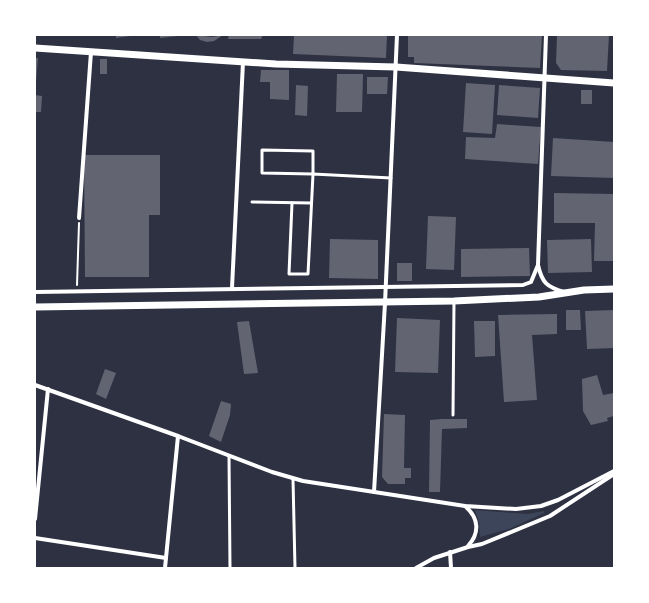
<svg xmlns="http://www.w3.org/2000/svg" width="649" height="603" font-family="'Varela Round',sans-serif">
<rect width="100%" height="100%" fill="#2d3142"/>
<polygon fill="#3c4559" points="475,510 528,514 544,511 544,513 509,529 480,537 479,523"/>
<g fill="#626471">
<polygon points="116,35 130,35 130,36 116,38"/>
<polygon points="160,35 178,35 178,36 160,38"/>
<polygon points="196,35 212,37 223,35 214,41 207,42 200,40"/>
<polygon points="229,35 263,35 261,39 228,39"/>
<polygon points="294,35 387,35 386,58 293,54"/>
<polygon points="408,35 542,35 540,68 414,63 414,57 408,57"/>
<polygon points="557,35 609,35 607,71 561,70 556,63"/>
<polygon points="35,58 38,58 36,82 35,82"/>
<rect x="100" y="59" width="7" height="15"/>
<polygon points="261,70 289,70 289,100 270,99 270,82 260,82"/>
<polygon points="337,74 363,74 362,112 336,112"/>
<polygon points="367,77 388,77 387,94 367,94"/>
<polygon points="466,83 495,85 492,134 463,132"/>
<polygon points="296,85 308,86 307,116 295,115"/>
<polygon points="499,85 540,88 538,118 497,115"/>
<rect x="581" y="90" width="11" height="14"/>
<polygon points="35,95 42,96 41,112 35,112"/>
<polygon points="497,124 541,127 538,164 465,159 466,137 495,138"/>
<polygon points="553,138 614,142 614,178 551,176"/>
<polygon points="84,155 160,155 160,215 149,215 149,277 85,277"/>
<polygon points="554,193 614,194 614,261 594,261 595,223 554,223"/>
<polygon points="428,216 456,217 454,270 426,269"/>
<polygon points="330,239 378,240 378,279 329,278"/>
<polygon points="591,239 592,272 548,273 547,240"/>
<polygon points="529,248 530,276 461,277 461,249"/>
<rect x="397" y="263" width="15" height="18"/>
<polygon points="566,310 580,310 581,330 566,330"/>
<polygon points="614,310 614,348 587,349 585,311"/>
<polygon points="557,314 557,334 532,335 537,400 504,402 498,315"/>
<polygon points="397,318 440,320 438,373 395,372"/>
<polygon points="249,321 258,373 244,374 237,322"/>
<polygon points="474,321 495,321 495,356 475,357"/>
<polygon points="105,369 116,373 106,399 96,394"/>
<polygon points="597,375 603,395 614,393 614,416 607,418 608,421 591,425 583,411 582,379"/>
<polygon points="221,401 231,404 230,415 221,442 209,436"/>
<polygon points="384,414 405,415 404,468 411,468 411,478 405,478 405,484 388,484 382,477"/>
<polygon points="442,419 467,419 467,428 442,429 440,492 429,492 430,420"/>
</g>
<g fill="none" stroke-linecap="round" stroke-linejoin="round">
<polyline stroke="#fff" stroke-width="2" points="77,285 79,223"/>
<g stroke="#fff" stroke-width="3">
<polygon points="262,150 313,151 313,174 262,173"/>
<polyline points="252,202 311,203"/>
<polyline points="292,203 289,274 308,274 313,174 391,178"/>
<polyline points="453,415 454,301"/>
<polyline points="229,456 230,568"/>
<polyline points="293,479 295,568"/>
</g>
<g stroke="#fff" stroke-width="4">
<path d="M546 35 538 265C542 283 547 287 564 292"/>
<polyline points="79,218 91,52"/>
<polyline points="232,288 243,62"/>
<polyline points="35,292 523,285 531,282 538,265"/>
<polyline points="35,385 178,436 272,472 303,481 465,506 516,509 541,506 558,500 614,471"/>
<polyline points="374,492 385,303 397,35"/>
<path d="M465 506C479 518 480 533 468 546"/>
<polyline points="35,519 48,389"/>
<polyline points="35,538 166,558"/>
<polyline points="450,552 451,568"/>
<polyline points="165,568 178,436"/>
<polyline points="416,568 434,558 468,547 482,544 550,516 614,474"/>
</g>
<g stroke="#fff" stroke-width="7">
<polyline points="35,48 276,64 396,67 614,83"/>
<polyline points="35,307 454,301 539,297 584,290 614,289"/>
</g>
</g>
<rect width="649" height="603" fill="none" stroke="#ffffff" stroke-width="72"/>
</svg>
